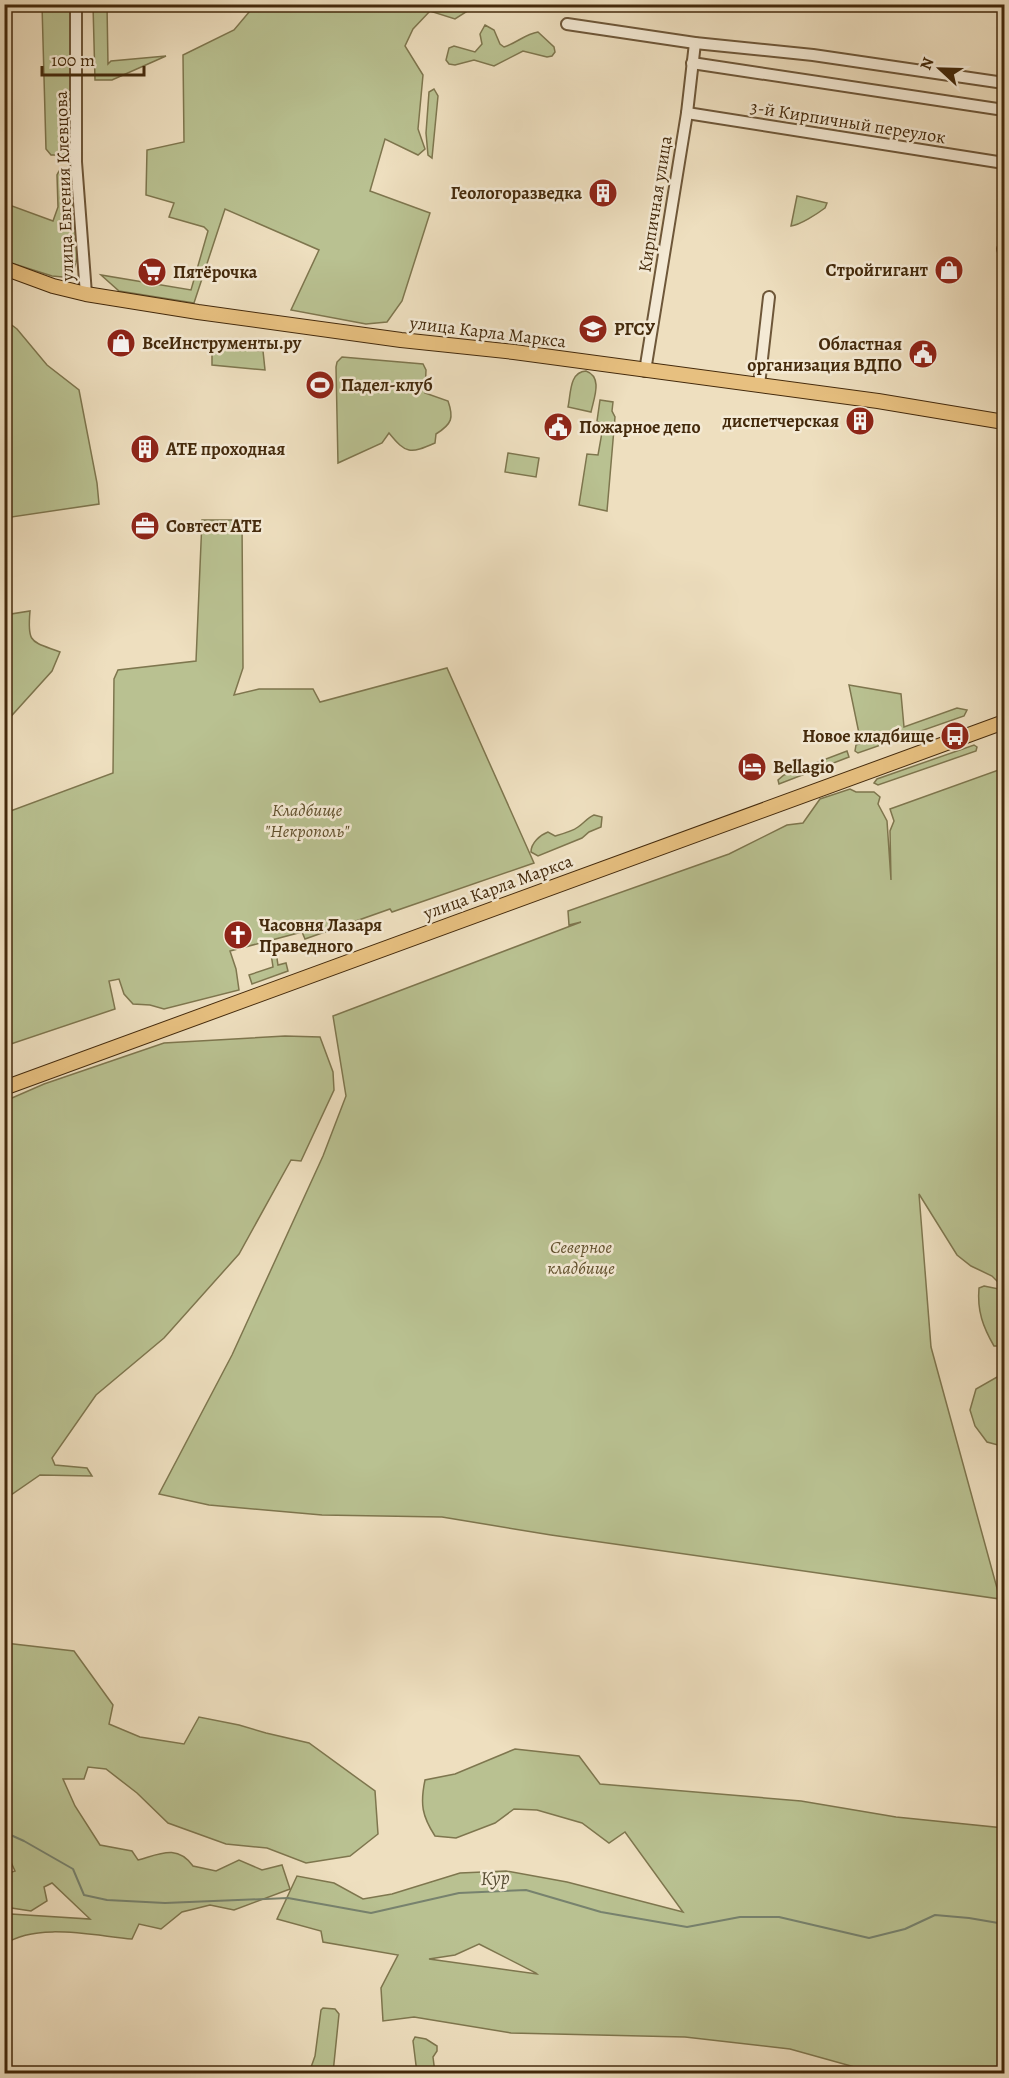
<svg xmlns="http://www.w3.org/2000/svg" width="1009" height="2078" font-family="Alegreya,serif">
<rect width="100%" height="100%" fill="#eedfbf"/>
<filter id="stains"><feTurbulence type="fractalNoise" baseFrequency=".00333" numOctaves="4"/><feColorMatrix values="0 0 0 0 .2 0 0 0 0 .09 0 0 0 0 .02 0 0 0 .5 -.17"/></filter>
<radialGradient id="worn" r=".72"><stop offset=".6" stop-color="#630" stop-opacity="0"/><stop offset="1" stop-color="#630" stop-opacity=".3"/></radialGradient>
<g fill="#b9c191" stroke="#7e764e" stroke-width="1.5" fill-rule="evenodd">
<polygon points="42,5 72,5 71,150 65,155 51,155 46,149"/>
<polygon points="93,5 107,5 108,64 111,61 166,56 112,80 95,80"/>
<polygon points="255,5 477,5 455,19 430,11 413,29 405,46 423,75 418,129 425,149 418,155 385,139 370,191 430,213 402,301 387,322 366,324 291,310 319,250 225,209 194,303 119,291 101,275 191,290 208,231 204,227 169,217 174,203 146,195 147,150 184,142 183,55 234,30"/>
<path d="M485 25 494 30 500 44 504 47C517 43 525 34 538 32L554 47 555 52 552 56 547 57 523 51 494 66 474 60 455 65 449 64 446 60 449 48 454 46 475 52 482 44 480 34Z"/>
<polygon points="434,89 438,96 432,158 428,155 426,133 429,92"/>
<polygon points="65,168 69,169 73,175 78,255 74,269 63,277 52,276 5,261 4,203 53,221 58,207 57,175 59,171"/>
<path d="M797 196 827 203 825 208C817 214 800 225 791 226Z"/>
<polygon points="5,320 17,329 47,365 79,390 97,483 99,504 5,518"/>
<polygon points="212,347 263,351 265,370 212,365"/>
<path d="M342 357 423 364 426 370 425 393 448 401C454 418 452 424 436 434L435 443C410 454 406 454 389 433L382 443 338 463 336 367 337 362Z"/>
<path d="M586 371C603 377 594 398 591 412L568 407C571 394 569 372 586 371Z"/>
<polygon points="600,400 613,402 612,411 615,417 607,511 579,505 587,454 598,455 603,427 597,421"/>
<polygon points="508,453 539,458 536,477 505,472"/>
<polygon points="202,520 242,520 243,668 234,695 259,689 313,689 320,702 447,668 534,863 392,912 390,909 305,939 302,932 230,951 236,969 239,990 164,1009 150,1005 133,1004 124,994 119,979 109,981 115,1009 5,1046 5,813 113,773 114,679 118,670 196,661"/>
<path d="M30 611C27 644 31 641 60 652L52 671 5 723V615Z"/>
<polygon points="849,685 901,694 904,727 957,708 967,710 964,716 858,753 855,751 856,745 861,743"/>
<polygon points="974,745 977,747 976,751 878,785 874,783 877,779"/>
<polygon points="847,751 849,757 779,784 778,780 784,775"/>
<polygon points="1004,768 1004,1288 992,1276 971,1266 957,1255 919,1194 931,1347 1000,1599 551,1535 442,1517 322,1515 209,1505 159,1494 232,1355 323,1156 346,1096 333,1016 581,922 569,925 568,911 729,854 787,825 803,823 820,799 850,789 856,792 874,792 880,797 878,804 887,821 891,880 890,831 894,821 890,809"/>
<path d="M594 815 602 817 601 827 589 832 582 838 538 856 531 852C531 843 540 835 548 832L555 836C562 834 573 831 578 827 584 823 587 818 594 815Z"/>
<polygon points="275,945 278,965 286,963 288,971 252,984 249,975 273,967 270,947"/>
<polygon points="285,1036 320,1037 333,1072 334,1090 301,1161 291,1160 239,1254 164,1338 96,1395 52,1458 55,1465 87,1468 92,1476 40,1475 8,1497 5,1497 5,1101 44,1084 164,1043"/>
<path d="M984 1286 1004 1290V1346H994C983 1327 977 1311 979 1288Z"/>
<polygon points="1004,1373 1004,1454 1002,1446 987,1442 975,1426 970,1410 976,1389"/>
<path d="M5 1643 74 1651 113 1705 109 1724 140 1737 184 1744 199 1717 239 1725 266 1733 309 1743 375 1791 378 1834 350 1856 306 1863 267 1848 226 1844 168 1823 137 1793 106 1769 88 1767 84 1779H63L75 1806 100 1845 132 1851 138 1860C160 1854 177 1844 193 1866L216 1871 239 1860 262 1870 282 1865 290 1889 234 1910 210 1905 182 1912 161 1929 139 1924 132 1939C95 1936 37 1922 5 1944V1917L11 1914 90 1919 52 1883 44 1887 47 1901 31 1911 5 1907V1874L15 1871 9 1858 4 1857Z"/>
<path d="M515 1749 579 1756 600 1784 801 1801 896 1817 1004 1828V2066L942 2074 876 2073 790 2049 685 2037 511 2033 414 2017 383 2021 381 1988 398 1955 323 1942 321 1931 277 1919 297 1876 334 1883 363 1899 392 1894 460 1873 506 1871 567 1882 683 1912 625 1832 609 1843 582 1823 537 1810 514 1809 495 1823 456 1838 435 1836C422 1816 420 1804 425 1780L455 1774ZM479 1944 536 1973 537 1974 429 1959 455 1955Z"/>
<polygon points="323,2008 335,2009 339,2014 333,2073 309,2073 315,2056 321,2010"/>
<polygon points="415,2037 426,2039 437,2046 437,2051 433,2057 435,2073 417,2073 413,2041"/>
</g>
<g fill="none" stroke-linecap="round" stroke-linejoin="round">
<polyline stroke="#77826e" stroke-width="2" points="4,1832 24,1841 73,1869 84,1895 107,1900 165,1903 288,1898 371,1913 459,1893 526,1890 601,1912 687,1927 740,1917 779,1917 869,1938 905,1929 935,1915 969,1918 1004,1924"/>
<g stroke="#6e5739" stroke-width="14">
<g id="minor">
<polyline points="76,4 76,162 86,294"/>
<polyline points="567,24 695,43 813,55 1004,83"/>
<polyline points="692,63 1004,110"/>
<polyline points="687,113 1004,163"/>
<polyline points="1003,249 1004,251"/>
<polyline points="645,371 687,113 695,43"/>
<polyline points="759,385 769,297"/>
</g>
</g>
<g stroke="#442a0c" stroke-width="16">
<g id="major">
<polyline points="4,268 53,286 86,294 198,312 401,340 514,352 878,401 1004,422"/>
<polyline points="4,1088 1004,722"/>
</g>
</g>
<use href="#minor" stroke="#f4ead5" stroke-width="10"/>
<use href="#major" stroke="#e7c080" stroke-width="14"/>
</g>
<defs>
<g id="building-disc" transform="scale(1.5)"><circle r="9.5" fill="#8f2418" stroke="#f4ead5"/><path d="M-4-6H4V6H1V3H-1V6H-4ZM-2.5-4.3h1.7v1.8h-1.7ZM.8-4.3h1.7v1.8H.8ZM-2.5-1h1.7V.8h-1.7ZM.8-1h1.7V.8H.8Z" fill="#fff"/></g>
<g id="shop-disc" transform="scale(1.5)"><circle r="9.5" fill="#8f2418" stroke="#f4ead5"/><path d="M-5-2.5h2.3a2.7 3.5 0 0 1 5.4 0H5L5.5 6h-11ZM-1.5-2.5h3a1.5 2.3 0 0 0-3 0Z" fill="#fff"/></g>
<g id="supermarket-disc" transform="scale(1.5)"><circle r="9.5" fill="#8f2418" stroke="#f4ead5"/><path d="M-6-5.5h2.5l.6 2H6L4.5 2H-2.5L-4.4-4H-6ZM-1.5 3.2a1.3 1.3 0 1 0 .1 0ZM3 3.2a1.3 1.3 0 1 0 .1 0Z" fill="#fff"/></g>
<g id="university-disc" transform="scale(1.5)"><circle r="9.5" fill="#8f2418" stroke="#f4ead5"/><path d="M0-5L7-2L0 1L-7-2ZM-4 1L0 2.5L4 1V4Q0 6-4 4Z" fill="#fff"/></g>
<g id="civic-disc" transform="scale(1.5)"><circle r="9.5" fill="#8f2418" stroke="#f4ead5"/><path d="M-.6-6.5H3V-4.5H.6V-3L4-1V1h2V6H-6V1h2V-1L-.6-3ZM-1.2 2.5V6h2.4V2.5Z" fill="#fff"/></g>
<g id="stadium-disc" transform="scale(1.5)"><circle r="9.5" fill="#8f2418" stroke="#f4ead5"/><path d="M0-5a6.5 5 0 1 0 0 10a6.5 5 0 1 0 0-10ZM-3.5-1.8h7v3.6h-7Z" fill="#fff"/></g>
<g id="office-disc" transform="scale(1.5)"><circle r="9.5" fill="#8f2418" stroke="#f4ead5"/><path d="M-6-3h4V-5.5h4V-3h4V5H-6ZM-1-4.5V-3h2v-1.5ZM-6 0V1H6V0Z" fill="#fff"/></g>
<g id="bus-disc" transform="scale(1.5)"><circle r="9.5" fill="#8f2418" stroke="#f4ead5"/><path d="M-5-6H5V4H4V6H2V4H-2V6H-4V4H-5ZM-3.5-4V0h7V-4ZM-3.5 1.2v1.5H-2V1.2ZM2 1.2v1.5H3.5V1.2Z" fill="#fff"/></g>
<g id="hotel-disc" transform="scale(1.5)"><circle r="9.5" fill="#8f2418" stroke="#f4ead5"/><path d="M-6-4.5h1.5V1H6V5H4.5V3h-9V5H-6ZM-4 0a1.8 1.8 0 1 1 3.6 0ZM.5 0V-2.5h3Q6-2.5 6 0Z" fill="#fff"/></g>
<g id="church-disc" transform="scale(1.5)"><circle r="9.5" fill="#8f2418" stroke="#f4ead5"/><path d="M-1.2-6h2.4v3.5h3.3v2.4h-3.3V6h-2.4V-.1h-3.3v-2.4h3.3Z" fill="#fff"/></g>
</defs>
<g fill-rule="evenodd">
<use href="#building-disc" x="603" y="193"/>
<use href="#shop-disc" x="949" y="270"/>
<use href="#supermarket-disc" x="152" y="272"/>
<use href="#university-disc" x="593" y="329"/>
<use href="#shop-disc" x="121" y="343"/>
<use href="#civic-disc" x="923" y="354"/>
<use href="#stadium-disc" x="320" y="385"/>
<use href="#building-disc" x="860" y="421"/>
<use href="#civic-disc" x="558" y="427"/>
<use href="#building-disc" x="145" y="449"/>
<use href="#office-disc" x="145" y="526"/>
<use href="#bus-disc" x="955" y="736"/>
<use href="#hotel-disc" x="752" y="767"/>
<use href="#church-disc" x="238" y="935"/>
</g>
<g text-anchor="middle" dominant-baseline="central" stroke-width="5" stroke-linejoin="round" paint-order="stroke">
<g font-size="18" fill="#442a0c" stroke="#f4ead5">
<text transform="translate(848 122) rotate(9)">3-й Кирпичный переулок</text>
<text transform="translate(64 186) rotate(-92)">улица Евгения Клевцова</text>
<text transform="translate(655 204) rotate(-81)">Кирпичная улица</text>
<text transform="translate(488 332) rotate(7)">улица Карла Маркса</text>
<text transform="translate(498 887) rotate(-20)">улица Карла Маркса</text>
</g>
<g font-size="18" font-weight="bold" fill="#442a0c" stroke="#f4ead5" text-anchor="start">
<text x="582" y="193" text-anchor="end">Геологоразведка</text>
<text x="928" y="270" text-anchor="end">Стройгигант</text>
<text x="173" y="272">Пятёрочка</text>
<text x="614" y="329">РГСУ</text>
<text x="142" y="343">ВсеИнструменты.ру</text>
<text x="902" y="344" text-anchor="end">Областная<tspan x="902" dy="21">организация ВДПО</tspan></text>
<text x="341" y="385">Падел-клуб</text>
<text x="839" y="421" text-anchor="end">диспетчерская</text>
<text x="579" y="427">Пожарное депо</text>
<text x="166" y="449">АТЕ проходная</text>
<text x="166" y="526">Совтест АТЕ</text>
<text x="934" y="736" text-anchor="end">Новое кладбище</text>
<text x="773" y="767">Bellagio</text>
<text x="259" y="925">Часовня Лазаря<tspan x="259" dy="21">Праведного</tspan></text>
</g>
<g font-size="18" font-style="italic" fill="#61502d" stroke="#f4ead5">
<text x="307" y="810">Кладбище<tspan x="307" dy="21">"Некрополь"</tspan></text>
<text x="581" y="1247">Северное<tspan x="581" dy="21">кладбище</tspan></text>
</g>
<g font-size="20" font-style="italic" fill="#594f35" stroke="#f4ead5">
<text transform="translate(495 1878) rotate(-3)">Кур</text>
</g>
</g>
<rect width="1009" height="2078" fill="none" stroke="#eedfbf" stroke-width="24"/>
<rect x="6" y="6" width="997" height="2066" fill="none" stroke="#442a0c" stroke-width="3"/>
<rect x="12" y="12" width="985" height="2054" fill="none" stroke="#442a0c" stroke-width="1.5"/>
<g transform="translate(940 69) rotate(292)" stroke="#f4ead5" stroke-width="4.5" paint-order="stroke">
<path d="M0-4.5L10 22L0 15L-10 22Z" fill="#442a0c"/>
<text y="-9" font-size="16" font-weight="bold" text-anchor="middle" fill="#442a0c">N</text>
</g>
<path d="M42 66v9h102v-9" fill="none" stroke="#442a0c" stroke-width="3"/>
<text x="51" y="66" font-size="18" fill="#442a0c" stroke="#f4ead5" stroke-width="4.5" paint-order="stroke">100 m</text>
<rect width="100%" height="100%" filter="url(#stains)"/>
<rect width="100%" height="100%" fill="url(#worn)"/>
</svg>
